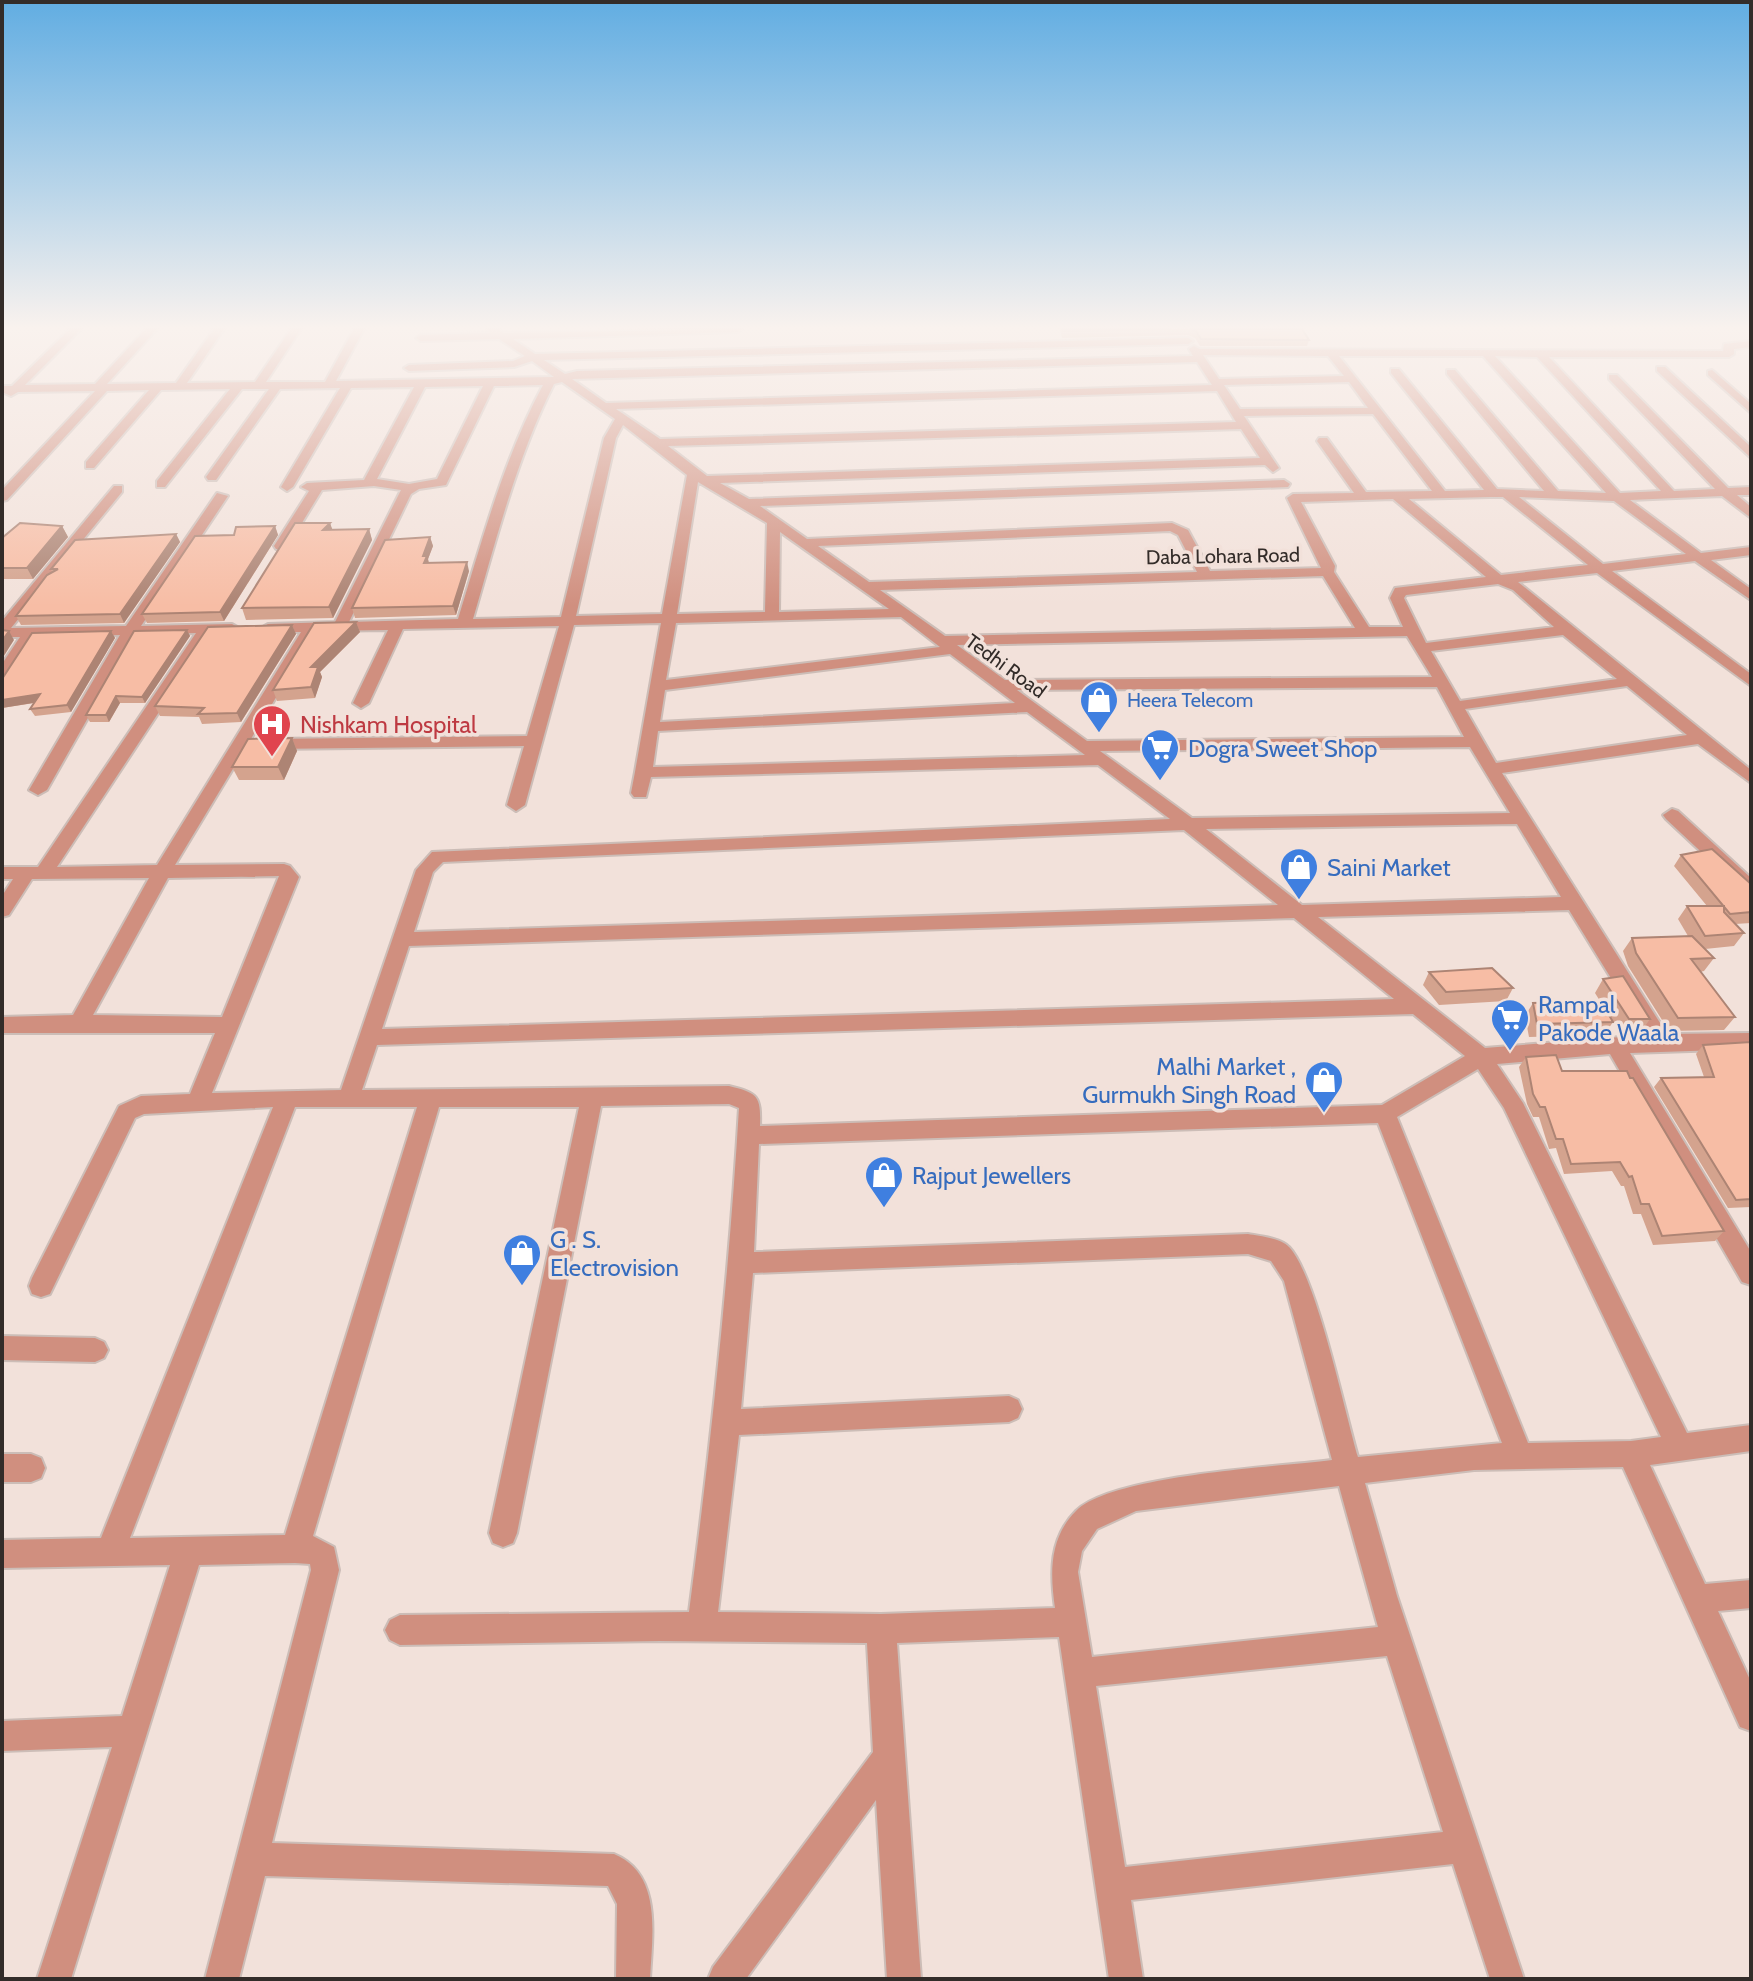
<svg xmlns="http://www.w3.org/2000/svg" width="1753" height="1981" font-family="Cabin,sans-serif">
<rect width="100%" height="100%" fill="#f2e1da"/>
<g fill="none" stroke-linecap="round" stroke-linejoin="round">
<g stroke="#ccbdb7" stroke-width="4">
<g id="street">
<path d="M70 329H81L25 385 95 384 146 329H157L107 384 176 383 214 329H224L187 383 255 382 291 329H301L266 382H325L354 329H364L336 381 554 377 532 361 514 367 409 371 404 368 409 365 513 361 525 356 499 339 421 341 416 338 421 335 491 333 487 329H499L504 333 742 329 737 332 513 339 535 354 1188 338 1193 341 1188 344 544 360 565 374 577 371 1193 356 1189 349 1194 346 1199 349 1723 351 1724 344 1751 341V347L1734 349V354L1729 357H1549L1674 491 1715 489 1609 379V375H1617L1728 488 1751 487V495H1737L1751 507V518L1722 496 1630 500 1701 553 1751 547V555L1711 560 1751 589V600L1695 561 1612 571 1751 674V686L1597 573 1518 582 1751 770V783L1698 744 1502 773 1667 1034 1751 1033V1049L1630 1053 1751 1252V1285L1742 1282 1610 1054 1497 1064 1523 1103 1687 1433 1751 1425V1451L1650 1465 1705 1584 1751 1580V1608L1718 1611 1751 1682V1731L1740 1727 1623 1467 1474 1470 1365 1483 1397 1596 1524 1979H1490L1453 1864 1131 1900 1143 1979H1109L1059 1637 897 1643 921 1979H887L876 1800 746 1979H708L713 1967 873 1752 867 1643 660 1641 400 1645 390 1640 385 1630 390 1620 400 1615 689 1612C711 1444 729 1277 739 1108L729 1104 601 1106 517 1533 513 1543 503 1547 493 1543 489 1533 579 1107H439L313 1536 334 1547 339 1570 272 1843 614 1854C663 1874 652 1936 650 1979H616L617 1904 608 1886 265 1876 239 1979H205L311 1570 310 1564 295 1563 199 1565 71 1979H37L112 1747 2 1751V1721L122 1716 170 1565 2 1568V1540L101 1538 273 1107 144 1114 135 1118 50 1294 41 1297 32 1294 29 1286 32 1278 119 1106 141 1096 190 1094 215 1033H2V1017L73 1015 149 878 32 879 9 915 2 917V896L13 879H2V867H38L196 633 135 635 47 790 38 795 29 790 120 635 35 637 7 678 2 680V664L20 637H2V621L114 486H122V492L11 628 126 626 217 493 228 496 141 626 232 624 239 628 232 632 211 633 57 867 157 865 301 632H268L261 628 268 624 335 622 401 490 374 486 322 490 286 549H276L274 546 309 491 301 487 307 483 364 480 414 387 351 388 293 487 287 491 281 487 340 388 280 389 216 480H208L206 477 269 389H242L165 487H157V481L230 389 161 390 94 468H86V462L149 390 107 391 7 500 2 501V490L95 391 18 392 11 396 2 392V386H12ZM1203 355 1328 356 1344 376 1219 379ZM1339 356H1483L1606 493 1558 491 1455 370H1447V374L1544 491 1497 489 1399 369H1391V373L1484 490 1445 491ZM1495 356 1537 357 1661 491 1620 493ZM1197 362 1212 385 606 403 572 379ZM562 382 615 419 604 438 561 617 473 619C496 540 517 457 554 384ZM1349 382 1368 408 1240 409 1224 385ZM543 385C504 458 482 541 458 619L349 622 411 494 419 489 446 485 494 386ZM483 386 437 479 409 484 377 479 425 387ZM1217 391 1236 422 660 439 616 409ZM1373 414 1432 491 1366 492 1327 438H1319L1317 441 1354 493 1293 494 1287 498 1321 568 1210 571 1188 530 1172 523 807 539 760 506 1288 487 1290 484 1284 480 749 499 720 483 1265 465 1273 472 1279 468 1244 416ZM623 425 687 475 662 614 576 616 616 438ZM1241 429 1260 458 707 476 668 446ZM698 482 767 523 765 612 677 614ZM1490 497H1503L1588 565 1501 575 1409 499ZM1519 497 1614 501 1686 554 1603 564ZM1393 499 1486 577 1395 588 1390 598 1403 627H1369L1334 572 1335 566 1301 502ZM1170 531 1178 535 1197 572 869 582 818 546ZM780 532 889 609 779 612ZM1323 576 1355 628 945 636 880 590ZM1498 584 1513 590 1554 627 1426 643 1404 598 1406 595ZM901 617 940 647 666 680 676 623ZM661 623 635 772 631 793 634 797H646L651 777 1098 765 1170 819 432 852 416 870 341 1090 212 1093 299 877 290 866 284 864 175 865 316 631 388 630 353 703 361 708 369 703 403 629 559 626 527 736 268 739 260 744 268 749 524 746 507 805 516 811 525 805 574 625ZM1563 635 1617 679 1460 701 1431 651ZM1407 636 1432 677 1005 680 957 645ZM950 654 1015 703 660 722 665 690ZM1627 686 1687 735 1496 763 1465 709ZM1437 687 1464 737 1087 741 1017 690ZM1027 712 1085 755 653 767 658 731ZM1470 747 1510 813 1192 818 1100 751ZM1517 824 1561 897 1302 905 1206 829ZM1184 830 1278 905 414 932 433 872 443 862ZM279 876 222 1017 93 1015 168 878ZM1569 910 1646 1035 1485 1048 1318 917ZM1294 918 1394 999 382 1029 409 946ZM1413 1014 1465 1056 1382 1105 760 1126C761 1096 758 1093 729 1086L362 1090 377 1045ZM1478 1069 1504 1108 1661 1437 1631 1441 1528 1443 1397 1117ZM295 1107H417L285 1535 130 1538ZM1378 1123 1502 1443 1358 1457C1345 1413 1316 1275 1289 1247 1281 1238 1259 1236 1248 1234L754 1252 759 1144ZM1248 1254 1271 1261 1284 1281 1332 1460C1277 1467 1112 1475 1076 1511 1049 1538 1050 1573 1055 1608L881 1614 718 1612 739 1435 1009 1422 1018 1418 1022 1409 1018 1400 1009 1396 741 1409 753 1273ZM1339 1486 1378 1627 1092 1657 1078 1572 1082 1551 1097 1529 1136 1511ZM1387 1656 1443 1832 1125 1867 1096 1686Z"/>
<polygon points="1657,367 1665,367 1751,447 1751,458 1657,371"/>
<polygon points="1712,370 1751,404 1751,413 1708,375 1708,371"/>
<polygon points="1672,809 1678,811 1751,878 1751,894 1744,892 1666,819 1663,815"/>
<polygon points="2,1336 95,1338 104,1342 108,1350 104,1358 95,1362 2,1360"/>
<polygon points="2,1454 31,1454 41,1458 45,1468 41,1478 31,1482 2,1482"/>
</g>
</g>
<use href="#street" fill="#d08f7f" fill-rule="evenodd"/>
</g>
<g fill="#d4a38e">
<polygon points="1060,329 1302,329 1309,340 1307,346 1200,346 1195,338 1188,335 1062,338"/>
<polygon points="330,523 332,530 369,529 372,540 333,618 246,620 242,608"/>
<polygon points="62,526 68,537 33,579 2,579 2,538"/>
<polygon points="275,526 278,535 224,621 147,623 142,614"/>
<polygon points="176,534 180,542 124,623 21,625 16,616 52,572 51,569"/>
<polygon points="430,537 433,546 428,559 429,563 469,571 456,615 355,618 352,608"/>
<polygon points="356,622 360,632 320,672 322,677 315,698 277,701 273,690"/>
<polygon points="292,625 296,634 241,722 202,724 199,717 160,716 155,706"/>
<polygon points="187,630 190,636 145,703 120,703 109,722 90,722 86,715"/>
<polygon points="111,631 115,638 71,712 35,716 30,709 34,703 2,708"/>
<polygon points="292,738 297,751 284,780 239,780 232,767"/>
<polygon points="1681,855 1751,884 1751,923 1735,924 1744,933 1734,946 1705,949 1714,958 1704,971 1700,972 1735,1017 1724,1030 1669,1031 1628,966 1623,951 1632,938 1688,936 1678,919 1687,906 1707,906 1674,866"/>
<polygon points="1429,972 1513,988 1506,1001 1439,1005 1423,985"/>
<polygon points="1603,979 1650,1019 1641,1032 1620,1032 1611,1019 1613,1022 1604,1035 1529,1037 1525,1016 1533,1003 1600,1001 1595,993"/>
<polygon points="1751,1042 1751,1207 1728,1208 1654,1087 1661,1078 1704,1077 1696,1054 1703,1045"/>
<polygon points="1526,1057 1562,1071 1630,1078 1724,1231 1715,1241 1653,1245 1641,1214 1633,1214 1624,1186 1621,1186 1612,1171 1564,1174 1556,1148 1549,1149 1539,1117 1533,1117 1527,1104 1519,1067"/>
</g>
<g fill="#ad8474">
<polygon points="330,523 334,534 323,530"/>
<polygon points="62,526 68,537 33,579 27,568"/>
<polygon points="275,526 278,535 224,621 220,612"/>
<polygon points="369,529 372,540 333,618 329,607"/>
<polygon points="176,534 180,542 124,623 120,614"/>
<polygon points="430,537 433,546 428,559 429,565 427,573 423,556"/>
<polygon points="467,562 469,571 456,615 453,606"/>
<polygon points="356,622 360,632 320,672 322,677 315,698 311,687 311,667"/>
<polygon points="292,625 296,634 241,722 237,713"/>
<polygon points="187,630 190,636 145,703 142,697"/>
<polygon points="9,631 14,640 2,659 2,641"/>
<polygon points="111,631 115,638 71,712 67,705"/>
<polygon points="40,694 45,701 2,708 2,700"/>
<polygon points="116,696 120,703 109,722 106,715"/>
<polygon points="292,738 297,751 284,780 278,767"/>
</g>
<g fill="#f7bda5" stroke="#ad8474" stroke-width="2">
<polygon points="1062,329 1170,329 1063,331"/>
<polygon points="1190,329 1302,329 1309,340 1201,339 1196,331"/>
<polygon points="20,523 62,526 27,568 2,568 2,538"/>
<polygon points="295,523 330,523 323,530 369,529 329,607 242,608"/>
<polygon points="275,526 220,612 142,614 195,536 234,535 236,527"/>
<polygon points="176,534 120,614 16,616 47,575 58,569 51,569 75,540"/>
<polygon points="430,537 423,556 427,556 424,563 467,562 453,606 352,608 385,540"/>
<polygon points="356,622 311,667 318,667 311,687 273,690 314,623"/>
<polygon points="292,625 237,713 198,714 204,708 155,706 208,627"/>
<polygon points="2,630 9,631 2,641"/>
<polygon points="187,630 142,697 116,696 106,715 86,715 134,631"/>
<polygon points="111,631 67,705 30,709 40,694 2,700 2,679 32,633"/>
<polygon points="292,738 278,767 232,767 248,739"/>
<polygon points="1712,849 1751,884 1751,912 1730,914 1681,855"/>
<polygon points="1687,906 1724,906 1724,912 1744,933 1705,936"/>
<polygon points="1692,936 1714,958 1691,959 1735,1017 1678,1018 1636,953 1632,938"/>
<polygon points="1492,968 1513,988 1446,992 1429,972"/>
<polygon points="1623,976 1650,1019 1629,1019 1603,979"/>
<polygon points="1601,1001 1613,1022 1537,1024 1533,1003"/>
<polygon points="1751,1042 1751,1199 1736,1200 1661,1078 1714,1077 1703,1045"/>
<polygon points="1556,1055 1562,1071 1627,1071 1630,1078 1633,1078 1724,1231 1662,1236 1649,1204 1641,1204 1632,1176 1629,1177 1620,1162 1571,1164 1563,1139 1556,1139 1545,1107 1540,1107 1533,1094 1526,1057"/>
</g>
<linearGradient id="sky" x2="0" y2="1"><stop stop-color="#61ade2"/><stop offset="0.54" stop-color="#f9f2ee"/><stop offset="1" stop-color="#f9f2ee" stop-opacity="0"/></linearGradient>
<rect width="1753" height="606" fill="url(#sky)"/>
<defs>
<g id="shop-pin" transform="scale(2)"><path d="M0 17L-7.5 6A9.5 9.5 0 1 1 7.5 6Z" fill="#3f7fe0" stroke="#f2e1da"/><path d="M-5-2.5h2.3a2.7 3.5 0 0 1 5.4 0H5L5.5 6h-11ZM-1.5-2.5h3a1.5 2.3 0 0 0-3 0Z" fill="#fff"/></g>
<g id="hospital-pin" transform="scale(2)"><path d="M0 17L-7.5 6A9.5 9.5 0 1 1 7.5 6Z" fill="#e0444e" stroke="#f2e1da"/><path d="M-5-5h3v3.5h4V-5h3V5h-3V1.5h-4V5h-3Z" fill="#fff"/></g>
<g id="supermarket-pin" transform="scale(2)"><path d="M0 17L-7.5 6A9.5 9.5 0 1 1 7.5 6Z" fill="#3f7fe0" stroke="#f2e1da"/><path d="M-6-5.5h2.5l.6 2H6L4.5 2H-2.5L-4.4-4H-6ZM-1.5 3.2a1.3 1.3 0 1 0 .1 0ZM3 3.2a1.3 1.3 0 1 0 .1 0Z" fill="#fff"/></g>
</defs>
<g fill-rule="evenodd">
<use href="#shop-pin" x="1099" y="700"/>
<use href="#hospital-pin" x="272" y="724"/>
<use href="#supermarket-pin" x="1160" y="748"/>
<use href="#shop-pin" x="1299" y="867"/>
<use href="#supermarket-pin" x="1510" y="1018"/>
<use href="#shop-pin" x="1324" y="1080"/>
<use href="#shop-pin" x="884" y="1175"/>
<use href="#shop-pin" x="522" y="1253"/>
</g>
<g text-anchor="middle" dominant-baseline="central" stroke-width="7" stroke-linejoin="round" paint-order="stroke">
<g font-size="20" fill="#332c29" stroke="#f2e1da">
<text transform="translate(1223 556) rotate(-1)">Daba Lohara Road</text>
<text transform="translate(1006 666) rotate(36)">Tedhi Road</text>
</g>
<g font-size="20" fill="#366cbe" stroke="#f2e1da" text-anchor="start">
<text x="1127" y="700">Heera Telecom</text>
</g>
<g font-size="24" fill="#be3a42" stroke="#f2e1da" text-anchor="start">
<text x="300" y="724">Nishkam Hospital</text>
</g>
<g font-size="24" fill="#366cbe" stroke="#f2e1da" text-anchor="start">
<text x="1188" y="748">Dogra Sweet Shop</text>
<text x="1327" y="867">Saini Market</text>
<text x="1538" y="1004">Rampal<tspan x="1538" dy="28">Pakode Waala</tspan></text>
<text x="1296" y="1066" text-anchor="end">Malhi Market ,<tspan x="1296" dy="28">Gurmukh Singh Road</tspan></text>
<text x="912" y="1175">Rajput Jewellers</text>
<text x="550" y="1239">G . S.<tspan x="550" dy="28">Electrovision</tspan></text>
</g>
</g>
<rect width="1753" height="1981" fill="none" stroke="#332c29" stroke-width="8"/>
</svg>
